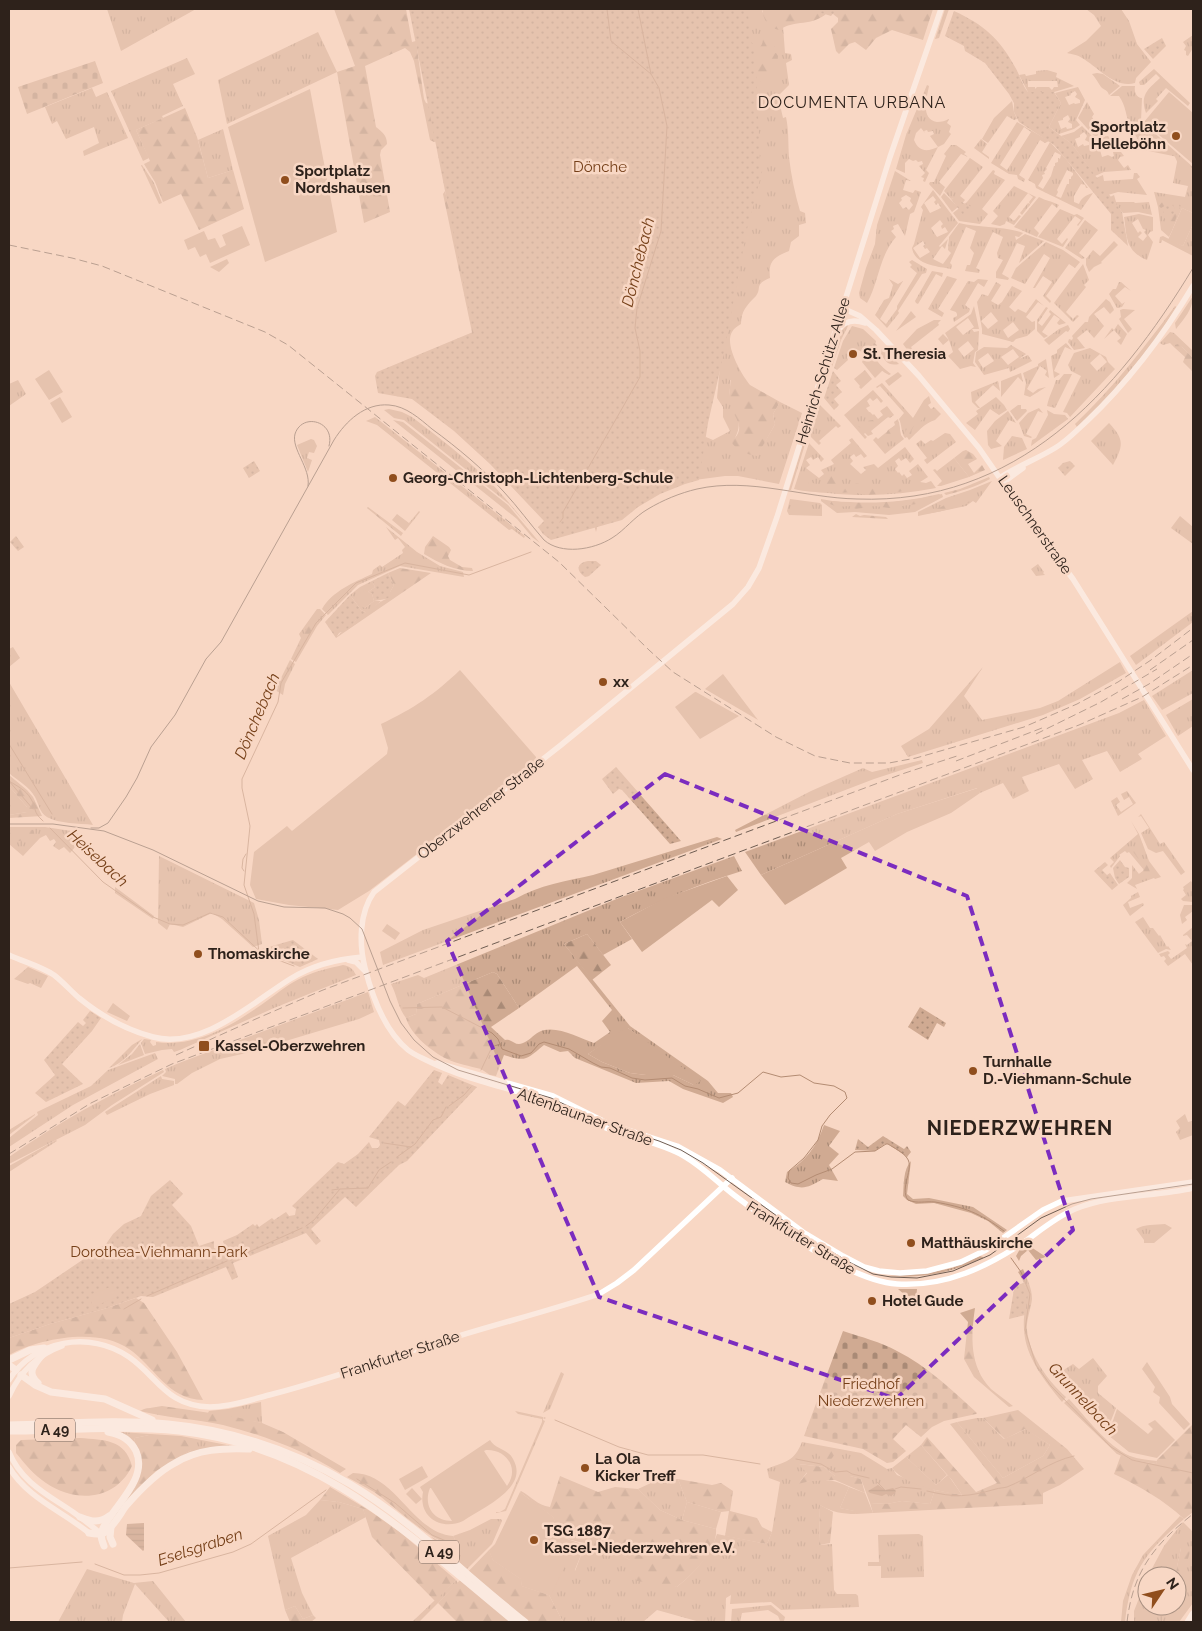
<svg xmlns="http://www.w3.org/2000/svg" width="1202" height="1631" font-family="Raleway,sans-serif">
<defs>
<pattern id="grass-tufts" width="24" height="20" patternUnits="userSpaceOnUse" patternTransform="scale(1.25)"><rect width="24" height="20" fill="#d0aa92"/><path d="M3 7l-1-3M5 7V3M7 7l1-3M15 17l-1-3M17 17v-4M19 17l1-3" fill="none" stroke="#a98a76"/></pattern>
<pattern id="forest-firs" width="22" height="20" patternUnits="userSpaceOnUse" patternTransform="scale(1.25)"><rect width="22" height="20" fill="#d0aa92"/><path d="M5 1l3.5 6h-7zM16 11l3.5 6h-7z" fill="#a98a76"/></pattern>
<pattern id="cemetery-stones" width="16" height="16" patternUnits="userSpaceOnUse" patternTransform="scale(1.25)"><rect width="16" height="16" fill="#d0aa92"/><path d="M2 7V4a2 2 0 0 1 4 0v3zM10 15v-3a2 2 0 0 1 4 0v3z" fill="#a98a76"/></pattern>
<pattern id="park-dots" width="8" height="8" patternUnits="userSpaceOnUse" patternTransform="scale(1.25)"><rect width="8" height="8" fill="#d0aa92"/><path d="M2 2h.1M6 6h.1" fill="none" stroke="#a98a76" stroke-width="1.8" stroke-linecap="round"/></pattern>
<pattern id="water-rules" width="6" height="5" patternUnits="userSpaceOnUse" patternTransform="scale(1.25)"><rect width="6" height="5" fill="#b48c73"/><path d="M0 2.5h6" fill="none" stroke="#93725e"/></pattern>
</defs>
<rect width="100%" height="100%" fill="#f8d7c4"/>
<g fill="url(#grass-tufts)" fill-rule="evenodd">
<polygon points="107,9 196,9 121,51"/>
<path d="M709 9H762V12L783 26 785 53 791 54 792 60 786 63 789 85 778 96 783 118 786 117C789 131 788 143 789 157 791 175 795 194 800 211L805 213 806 223 799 225V236L791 242 789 251C774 257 768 261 770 278 754 284 762 288 756 296 747 305 741 311 741 324 738 326 734 328 732 332 724 345 742 375 750 385H743L730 380C731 385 729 390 730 396 732 415 745 418 735 438L757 455 773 428 775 424 773 414 780 402 802 413 779 484 738 476H725L687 481 595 523 597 528 596 532 593 521 706 437 713 440 730 431 723 417V407L717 398 722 344Z"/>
<polygon points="945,9 949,9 939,38 935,39"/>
<path d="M1086 9H1121L1129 21 1137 44 1151 62 1136 78 1135 83C1115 89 1098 67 1082 58 1078 55 1071 54 1067 53L1086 41 1101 26 1094 15Z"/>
<polygon points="318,32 337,72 227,124 218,80"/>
<polygon points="1193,35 1193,48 1188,56 1186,55 1186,51 1184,50 1186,46 1183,42"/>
<polygon points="187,58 195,74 173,84 183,106 162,116 163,118 136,130 149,158 143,161 111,91"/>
<path d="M1154 69 1190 103 1188 106 1166 88 1156 99 1158 101 1146 113C1140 95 1147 90 1160 78L1156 74 1144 85H1140L1139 82Z"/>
<path d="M1047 70 1057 73 1056 77 1074 86 1054 92H1028L1019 75 1025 74 1026 76 1036 74V71ZM1028 81H1057L1058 87H1054L1052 90 1049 87H1037L1035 89V87H1028Z"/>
<path d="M1097 73 1103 74 1120 86 1109 95C1107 89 1105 91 1101 87 1098 83 1096 78 1092 74Z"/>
<path d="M927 85 929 86C927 97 920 119 937 122 942 122 945 121 949 119L947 123 951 126 949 132 951 134 944 144 938 147 926 170 929 173 925 182 923 181 924 178 921 177 925 173 919 166 923 164 922 161 918 162 916 160 913 161 909 159 905 163V173L896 169 906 135ZM921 128 925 133 924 131 927 130 928 132 933 131 934 134 930 136 938 147C927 152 919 152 914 140L916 133Z"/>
<path d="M1122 86H1135C1134 91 1136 98 1142 98L1141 121 1193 167V213L1182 208 1169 237 1161 230 1158 207 1154 192 1185 197 1188 186 1173 183 1178 157 1134 148 1137 138C1135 134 1131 132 1130 128 1126 116 1126 106 1119 96H1110Z"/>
<path d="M1078 87 1085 100 1076 120 1080 125 1074 129 1059 134 1049 127 1061 103 1055 93ZM1075 91 1077 94 1075 97 1080 100V103L1075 104 1074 103 1069 105 1065 97 1071 95 1070 94ZM1068 115 1070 119 1068 122 1072 124V128L1067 129 1066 127 1061 129 1058 121 1063 120V118Z"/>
<polygon points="92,88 96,97 107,92 128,138 84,156 83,151 99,143 94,127 66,139 57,121 52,124 45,107"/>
<polygon points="1012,101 1014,112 1017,119 1014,120 1007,116 988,143 982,139 994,118"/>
<polygon points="1087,102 1094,114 1092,117 1104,135 1094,136 1078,118"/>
<path d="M1017 122 1049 141 1045 143 1040 140 1019 175 1025 179 1024 182 1018 179 1017 175 1009 174 991 163ZM1024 127 1031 132 1007 170 1000 165Z"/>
<path d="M1082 126 1094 138 1108 136 1119 149 1112 148 1110 144H1107L1105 148 1100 150 1102 157 1108 155 1112 157 1114 156 1113 152H1121L1124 156 1120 157 1118 160 1124 168 1128 165 1131 170 1104 172 1095 176 1072 144 1061 136 1074 132ZM1084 132 1087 136 1085 140 1089 142V145L1084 146 1083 144 1078 147 1075 139 1080 137V135Z"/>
<polygon points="223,129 233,170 208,178 198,140"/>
<polygon points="981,139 987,144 982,152 989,157 989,159 974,148"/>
<path d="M1050 142 1066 159 1088 188H1086L1085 185 1081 184 1074 196V202L1079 204C1081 198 1086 195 1093 193L1081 210 1036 188 1035 184 1028 180ZM1055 152 1061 155 1060 159 1058 158V162L1055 163V166H1054L1051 176 1043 189 1038 186 1043 178 1042 175 1045 174 1044 172 1047 169 1046 168ZM1067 170 1073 173V175L1071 177V179H1069V184H1067L1061 198 1056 196 1058 192 1057 190Z"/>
<polygon points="951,145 956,145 966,152 964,154 968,157 961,154 939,182 945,187 940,196 929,184 930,182 934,182 946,156 944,154"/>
<polygon points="970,158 983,167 960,196 965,200 959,207 953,198 951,199 944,191"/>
<polygon points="141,165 142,165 154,183 162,203 159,204"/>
<polygon points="993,170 995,171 994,174 1005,180 982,209 988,214 980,224 959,221 953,213 967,202"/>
<path d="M895 171 911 181 906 180 903 190 913 193 915 190 921 192 914 212 910 214 905 236 898 224 893 226 894 229 891 231 896 237C879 256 879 282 867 303L860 298 859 293 866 268 875 244 877 225ZM906 195 911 198 910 201 913 205 909 210 906 207 903 209 899 203 902 200 901 198Z"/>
<polygon points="1134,173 1137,173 1140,177 1137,179 1147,195 1118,192 1108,195 1096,178 1103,175 1104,181 1133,179"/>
<polygon points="1014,186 1036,197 1022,215 1020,213 1028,203 1030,204 1029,202 1033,197 1028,193 1009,217 1014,221 1019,215 1021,216 1014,225 1006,221 1005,224 1000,226 991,224 998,216 993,211"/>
<path d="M933 190 958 223 939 246 940 247 948 239 945 249 942 246 933 259 943 264 951 253 948 250 949 237 959 223C979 228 1005 226 1023 233L1019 237 1015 236 1016 240 1025 234 1044 241 1019 263 1025 246 1017 243 1002 274 1009 278 1008 280 996 278V272L1003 260 998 258 997 253 1003 237 993 232 976 268 980 270 979 273 965 271 967 265H970L974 253 970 248 976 231 966 227 950 263 952 265 951 269C936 266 915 265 912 248L914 244 923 210 921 207ZM933 196 936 200 934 202 936 205 938 203 941 208 930 213 924 203ZM940 220 943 224 941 226 942 229 945 227 948 232 937 237 931 228ZM923 241 925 245 923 246 925 249 927 248 930 252 920 258 913 248Z"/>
<polygon points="944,193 958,207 952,212 941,197"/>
<polygon points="1114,195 1116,202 1134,202 1135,203 1149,202 1152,215 1138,212 1123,213 1110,197"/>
<path d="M1039 197C1046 201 1052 201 1059 205L1057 208 1052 204 1034 228 1039 233 1037 237 1014 227Z"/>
<polygon points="1060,209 1074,215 1077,214 1084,218 1078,226 1077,225 1081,220 1075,216 1057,239 1062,244 1067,238 1068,239 1063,247 1038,237"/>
<path d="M1139 214 1153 217V231L1150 232 1148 235 1153 242 1147 260C1125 251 1127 236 1124 217ZM1138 219 1143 229 1146 230 1144 232 1147 236 1143 241 1138 237 1142 233 1140 231 1138 233 1132 223Z"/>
<polygon points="1085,220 1098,230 1079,253 1085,258 1082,259 1065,248"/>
<polygon points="1193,224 1193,256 1162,240 1161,243 1159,243 1160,237 1163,236 1183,246"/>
<polygon points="1114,241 1118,245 1101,262 1102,263 1094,267 1089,272 1086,265 1086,259 1093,250 1100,256"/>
<polygon points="1046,242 1063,250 1080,262 1075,268 1069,264 1046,296 1051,301 1050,303 1043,296 1052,282 1043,276 1035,288 1033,288 1050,258 1044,254 1025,284 1011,278 1016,268"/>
<polygon points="912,260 927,269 926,273 922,274 898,311 899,313 887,328 875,315 884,300 889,298 893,285 889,279 898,284 903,281 880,319 886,324 897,309 897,306 917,273 910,267 912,265 909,262"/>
<polygon points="1083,264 1089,280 1084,285 1086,287 1066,312 1073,319 1077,315 1079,316 1073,322 1054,303"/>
<polygon points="932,271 943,273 942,277 936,274 918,304 916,303 915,301"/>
<polygon points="947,276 957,279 938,309 944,313 942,317 928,309"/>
<polygon points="978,279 988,280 984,287 978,283 965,305 970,309 969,312 954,322 953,318 957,316 957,314 956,312 950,310 968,281 974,282"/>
<path d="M996 282 1001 285 991 301 998 305 1002 302 1012 286 1022 291 1009 307 1015 312 1018 309 1026 313 1036 299 1044 306 1038 302 1026 317 1032 322 1035 321V329L1027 336 1016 339 1013 342 982 334V329L977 302 982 294 988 296ZM991 312 998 321 988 329 981 321ZM1013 322 1019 330 1008 338 1003 330Z"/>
<polygon points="1119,282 1121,282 1131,291 1125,287 1115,296 1122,304 1125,302 1122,307 1117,308 1109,294 1113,289 1116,289"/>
<path d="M1193 296C1193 309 1184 319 1176 329L1175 323Z"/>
<polygon points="1106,299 1110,302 1114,310 1110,314 1104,307 1094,314 1104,326 1094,338 1087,330 1077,338 1085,348 1074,350 1068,342 1069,339 1072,340 1073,338 1072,336 1085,322 1088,322 1089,317"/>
<path d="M974 306 979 329H972L974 332 979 331 978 350 975 352 973 363 976 367 971 366 960 369 948 356 953 352 949 340 943 345 938 339 943 334 949 340 945 333 971 314ZM968 318 974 327 963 335 956 327ZM968 341 974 349 964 357 958 349Z"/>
<path d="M1175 306 1176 307 1157 338 1110 395 1077 427 1075 424C1113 388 1144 348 1175 306Z"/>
<polygon points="1046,307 1048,308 1038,323 1042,326 1051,314 1049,312 1050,310 1066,323 1059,325 1057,323 1060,319 1054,315 1042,332 1048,336 1044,338 1037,331 1037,320"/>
<polygon points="1123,309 1135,310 1124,319 1132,329 1128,333 1119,319 1121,317 1120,310"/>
<polygon points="911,311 916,317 896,331"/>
<polygon points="934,320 941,320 938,323 939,325 911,347 915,353 911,355 903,344 917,329"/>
<polygon points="847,324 848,326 841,340 832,367 830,366 842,331"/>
<polygon points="1118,324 1127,334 1121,345 1117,341 1121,338 1114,330 1104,339 1112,328 1114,330"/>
<polygon points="1068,325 1070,329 1068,332 1066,331 1049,345 1044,340 1059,329"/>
<path d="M852 326 863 329 876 341C873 354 875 360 883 370L875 378 862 362 864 358 862 352 856 349 850 351 847 357 848 360 837 370 834 368 843 341Z"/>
<polygon points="1170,332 1174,333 1193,351 1193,358 1182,347 1175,345 1175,348 1170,343 1163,345 1160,343"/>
<polygon points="1066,343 1072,350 1065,347 1054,371 1060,374 1054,378 1051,356 1057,353 1057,350"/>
<path d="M1011 345 1026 354 1019 359 1028 355 1032 361 1010 372 1009 368 984 375 975 362 976 352 984 347 1007 348ZM1013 349 1019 357 1008 365 1001 357ZM988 353 994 361 983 368 978 360Z"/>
<path d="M882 348H883L888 352 886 354 889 358 892 357 899 364C888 366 886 362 881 354Z"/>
<path d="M1090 348 1106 357 1108 362 1115 369 1070 417 1067 413 1063 412 1081 376 1071 371 1068 365 1074 353ZM1100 354 1107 362 1097 371 1090 363Z"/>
<polygon points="1046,359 1049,378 1045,375 1047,371 1040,366 1027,389 1033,393 1038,389 1046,387 1030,397 1024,395 1026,383 1023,373 1038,366 1038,364"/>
<polygon points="865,370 872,379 861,389 859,387 860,386 854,379"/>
<polygon points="898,372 902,376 889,386 885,381"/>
<polygon points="1021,373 1023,382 1018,377 1001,397 1001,381"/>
<path d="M1064 374H1072L1055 408 1047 406C1049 396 1053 390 1056 380H1059Z"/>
<polygon points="18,380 26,394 9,406 9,384"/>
<polygon points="998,381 1000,391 993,385 975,402 980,408 978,408 972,402 971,392"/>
<path d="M882 383 913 418 924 400 929 396 931 403 928 405 931 409 934 407 941 414 935 420C924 423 917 433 909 440L907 437 905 438C901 433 902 425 899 419L904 413 880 386 877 388 876 387Z"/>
<polygon points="873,390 883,401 881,403 877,398 873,401 870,398 867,401 870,406 866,408 869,412 870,412 873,415 874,414 878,419 883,415 880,411 887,406 894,415 890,418 888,417 871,431 873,434 868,436 865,433 864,434 867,437 865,439 844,415"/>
<polygon points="996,397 1004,405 1007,410 999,415 990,409 975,430 966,423 978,414 976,411"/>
<polygon points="820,405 841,426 838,428 836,426 819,441 821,443 819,445 810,436"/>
<polygon points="1018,405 1021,405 1021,409 1026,409 1027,411 1017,421 1010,411"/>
<polygon points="1039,408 1043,413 1038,411 1026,434 1032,437 1031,438 1024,436 1019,423 1028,413"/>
<path d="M389 409 402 412 412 417C438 437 465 457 489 481 503 495 516 511 529 527L509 504 404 420 394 418 384 410Z"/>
<polygon points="1047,410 1054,414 1065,415 1068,419 1031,446 1032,440 1036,438 1048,415"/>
<polygon points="1008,411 1016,423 1009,420 996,441 1002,446 991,449 988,445 987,431 995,421"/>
<polygon points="375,417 525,536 524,538 512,529 509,530 377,425 366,421"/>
<polygon points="898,419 901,435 904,439 885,454 873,440 876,437 878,439 895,425 894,422"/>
<polygon points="393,420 403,422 508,505 540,543 532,537 517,519"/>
<path d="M1109 423C1125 440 1123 446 1113 465L1091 441Z"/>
<polygon points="945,433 950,434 956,442 927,464 924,460 927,458 916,444 921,440 925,444 931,440 933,441"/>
<polygon points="1012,436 1022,438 1027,449 1003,460 1004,447"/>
<path d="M852 438 867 456 864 458 861 454 856 457 854 454 850 457 853 461 850 464 861 474 866 470 863 467 874 464 878 468 905 447 914 459 910 463 906 458 901 461 899 458 895 461 898 466 895 469 898 473 899 472 902 476 904 474 907 478 912 475 909 471 918 464 928 477 920 482 926 483 931 481 936 488C900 495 865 497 828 493 817 492 805 492 794 489L809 443 824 459 821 462 818 457 813 460 811 457 806 460 810 465 806 468 819 478 824 474 821 470 834 464 831 460 851 443 849 440Z"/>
<polygon points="311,439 314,440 317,446 314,453 309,452 307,458 312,460 308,472 297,445"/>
<polygon points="806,441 791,490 789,490 803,444"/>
<polygon points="954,458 969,477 941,486 937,486 942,481 933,470 935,469 937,471"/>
<polygon points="992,481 976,503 973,501 966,506 918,516 918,512 946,498 970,490"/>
<path d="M942 494 943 497 915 512 889 515 855 512 837 513 821 501V499C861 507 903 503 942 494Z"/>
<polygon points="790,499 820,503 822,505 822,516 789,515 787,511"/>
<polygon points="419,511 420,512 405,531 392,520 397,514 409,523"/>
<polygon points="1180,516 1193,527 1193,544 1171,528"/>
<path d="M386 527 417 552 440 566 463 572 464 577 400 566 358 585 328 615 322 609C332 591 355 582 372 574L373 570 380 565 382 567 403 553 402 550 405 547 398 538 395 540Z"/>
<polygon points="1038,564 1044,572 1043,573 1045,575 1036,576 1031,569"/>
<polygon points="372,581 375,587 368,592 365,608 374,601 381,601 367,613 361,610 350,595 360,587"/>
<polygon points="317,609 320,609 326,615 317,626 296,662 291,659 301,638 299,634"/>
<polygon points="1193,611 1193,622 1136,665 1130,656"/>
<polygon points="13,647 20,658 9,667 9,649"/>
<polygon points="290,660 295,664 285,684 283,695 275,690"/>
<polygon points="1120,662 1126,673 1080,699 1043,715 908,757 901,746 929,729 983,667 964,696 982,720 1040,708 1058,701"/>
<polygon points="1193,670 1193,693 1162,710 1152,696"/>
<path d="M9 682 93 825C79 823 59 824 47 817 39 812 39 804 35 797 29 786 18 781 9 773Z"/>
<polygon points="1193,699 1193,726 1178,736 1166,715"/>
<polygon points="1144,700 1166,736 1138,754 1142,759 1120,772 1107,751 1082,760 1093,779 1075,789 1059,764 1022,777 1029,791 1013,799 1003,783 980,793 977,788 897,814 761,875 745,852 1084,726 1119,713"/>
<polygon points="922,760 923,763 874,779 736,832 735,830 811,791 863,768 872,772"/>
<polygon points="9,786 27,807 27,812 9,815"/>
<polygon points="1127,791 1136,803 1118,816 1111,801 1117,797 1120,802 1116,805 1121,812 1133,804 1129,797 1124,800 1121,794"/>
<polygon points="1141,814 1160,844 1164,842 1185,872 1181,875 1163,851 1156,853 1148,849 1141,833 1149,828 1141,816 1138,817"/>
<polygon points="1131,821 1139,834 1149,861 1161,877 1155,879 1154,878 1135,885 1137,889 1127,883 1132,878 1132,865 1139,874 1144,870 1129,852 1127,853 1125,851 1119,855 1120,856 1111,868 1110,866 1114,862 1110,858 1138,834"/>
<polygon points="9,827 45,827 78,832 75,847 70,853 64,847 59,850 53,846 56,842 54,839 50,841 46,835 40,838 23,856 9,844"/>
<path d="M717 837 722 839 383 965 380 952 423 930 515 899C539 885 567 881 593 875Z"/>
<polygon points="159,856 254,903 259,920 262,944 253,947 222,919 212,913 183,927 170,924 167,930 158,923"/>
<path d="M734 856 742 871C700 884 659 900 620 922L632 939 603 955 587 934 564 944 630 1026 708 1081 718 1093H731L733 1097 723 1103 683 1089 669 1081 636 1083 575 1058 568 1051 560 1052 544 1045C526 1060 526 1062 504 1055L496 1076 490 1075 481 1069C486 1060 497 1037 509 1040 514 1042 517 1046 523 1043 529 1041 533 1035 539 1032 555 1024 579 1038 594 1043L610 1032 602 1021 612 1010 577 966 519 1008 497 974 493 972 417 1004 416 1014 406 1018C398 1008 397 995 391 984L418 975 424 978 619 898ZM628 1028 651 1046 694 1085 673 1075H646L630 1073 602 1062 588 1054Z"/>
<polygon points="1191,881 1193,884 1193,902 1183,901 1181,899 1186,895 1183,890 1184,889 1183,887"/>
<polygon points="115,887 154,916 153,919 115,893"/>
<polygon points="1138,892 1140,897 1128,902 1130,908 1143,903 1144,905 1130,916 1123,905 1131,898 1131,896"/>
<polygon points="1184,905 1193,905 1193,911 1185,917 1187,920 1182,924 1180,915"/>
<polygon points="1143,917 1150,928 1153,928 1159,936 1160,935 1167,947 1168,946 1171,950 1166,949 1158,953 1135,922"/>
<polygon points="1193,927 1193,965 1185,954 1168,966 1164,961 1166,959 1164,956 1161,957 1159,954 1168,951 1170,953 1168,955 1171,959 1187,948 1185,944 1187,945 1192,941 1187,935 1183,936 1183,935"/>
<path d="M343 965C350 966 353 969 356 975L274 1008 180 1050 174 1052 172 1049 162 1050 145 1054 141 1043 144 1039 151 1040 150 1042 153 1046 156 1045V1042C198 1048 236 1023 268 1000 279 992 290 983 303 977 316 971 330 968 343 965Z"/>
<polygon points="28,967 48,976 41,988 30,983 28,984 14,979"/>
<polygon points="368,992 374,1012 359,1019 242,1054 220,1059 192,1073 177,1084 175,1084 175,1079 162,1076 166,1072 165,1069 179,1063"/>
<path d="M142 1039C133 1050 123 1064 109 1068L132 1045Z"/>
<polygon points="140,1044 144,1055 118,1065 132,1054"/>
<polygon points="155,1053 158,1059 73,1105 9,1147 9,1138 38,1115 37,1112 91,1086 108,1070"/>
<path d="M163 1070 164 1072 112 1105 85 1125 9 1164V1157C58 1122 112 1093 163 1070Z"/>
<polygon points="161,1076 162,1079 174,1081 174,1085 150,1094 107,1115 105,1112"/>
<polygon points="35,1114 35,1115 9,1135 9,1130"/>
<polygon points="1185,1114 1188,1122 1192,1121 1193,1135 1180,1140 1176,1132 1180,1128 1176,1121"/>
<path d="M824 1125 840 1131 829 1146 839 1154 829 1165 838 1181 823 1179C807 1188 802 1191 785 1182L787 1172C806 1161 817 1146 824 1125Z"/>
<polygon points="56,1140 57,1141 9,1172 9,1166"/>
<path d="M911 1161 907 1194 913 1199 929 1198 973 1207 1007 1230 1003 1233 988 1221 971 1213 934 1203 916 1204 907 1200 903 1196C904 1184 903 1170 911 1161Z"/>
<polygon points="772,1216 809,1242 849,1265 808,1243 770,1218"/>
<path d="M1165 1224 1172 1228 1154 1243H1144V1240L1136 1229C1144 1224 1156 1225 1165 1224Z"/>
<polygon points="1033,1240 1034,1242 1031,1247 1046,1257 1036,1260 1028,1250 1021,1256 1019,1261 1016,1256 1020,1249"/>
<path d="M980 1256 983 1257V1258C951 1273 922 1279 887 1276L928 1273 952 1268Z"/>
<path d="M1023 1269C1027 1279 1032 1288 1032 1299 1031 1309 1026 1320 1027 1330 1030 1356 1047 1380 1066 1397L1062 1402C1045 1381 1025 1357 1024 1329 1022 1306 1034 1296 1018 1272Z"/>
<polygon points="898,1289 917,1289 916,1301 914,1303"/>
<polygon points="1093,1358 1107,1376 1098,1386 1098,1393 1116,1408 1106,1433 1054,1376 1073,1364 1079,1369"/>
<polygon points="561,1372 564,1374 550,1409 543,1413"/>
<path d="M1069 1399C1086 1417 1107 1446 1130 1456 1138 1459 1148 1460 1157 1461L1156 1464 1132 1460 1117 1454 1064 1403Z"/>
<polygon points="261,1402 262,1423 208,1413 209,1411 228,1409"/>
<polygon points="515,1411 543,1417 543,1420 545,1421 506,1511 496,1513 496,1512 500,1512 505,1509 542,1422 542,1419 518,1414"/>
<polygon points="977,1418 983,1418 1004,1439 1026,1429 1050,1445 1043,1456 1003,1478 957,1422"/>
<polygon points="120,1432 181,1436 232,1446 209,1448 176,1460 116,1515 115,1514 142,1465 141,1477 134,1491 166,1464 191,1450 149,1435 135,1438 134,1441 136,1445"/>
<path d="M802 1442 861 1453 887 1469 892 1468 897 1475 935 1490 930 1504 902 1501 887 1504 870 1503 861 1479 850 1476H835L824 1467 799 1464 807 1472 799 1483C819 1479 831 1478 849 1487L840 1508 855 1511 856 1514C842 1514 832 1512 820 1505L819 1545 832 1544 834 1590 837 1594H856L858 1596 859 1607 781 1610 771 1602 730 1604 731 1595 726 1598 725 1622H700L657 1610 643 1622H563L549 1595 522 1586 521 1579 493 1560 489 1550H500L530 1499 553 1517 575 1571 585 1545 613 1551 630 1560V1570L677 1587C694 1573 710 1556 717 1534L767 1544 772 1532 780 1482 769 1478 767 1469C786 1461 794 1462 802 1442Z"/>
<polygon points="921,1445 947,1475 936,1485 906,1457"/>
<polygon points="678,1479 687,1502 682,1520 660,1510 638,1489 653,1482"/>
<polygon points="320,1500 339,1502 363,1509 366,1517 291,1558 302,1593 313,1615 303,1619 295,1606 285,1610 268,1536 306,1515"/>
<path d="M1180 1516 1184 1519C1145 1553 1131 1570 1125 1622H1121L1123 1601 1132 1575 1143 1555Z"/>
<polygon points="491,1519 501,1519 502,1521 492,1544 467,1569 430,1536 445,1544 455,1539 453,1536 470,1530"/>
<polygon points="1183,1522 1193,1532 1193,1603 1179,1622 1134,1622 1134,1611 1147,1578 1147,1606 1177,1606 1177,1577 1182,1580 1181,1548 1175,1576 1148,1576 1164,1546"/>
<polygon points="919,1534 923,1536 924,1577 881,1578 881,1566 868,1566 868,1562 879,1562 878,1535"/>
<polygon points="87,1569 134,1583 153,1581 186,1622 169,1622 135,1584 123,1615 122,1622 58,1622"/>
<polygon points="456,1580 458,1583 419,1622 412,1622"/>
<polygon points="771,1605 785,1617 784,1621 780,1621 778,1616 768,1610 742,1613 740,1622 731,1622 732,1609"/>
</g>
<g fill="url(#forest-firs)">
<path d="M334 9H406L412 42 416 41 424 99 426 103 430 104 441 140 434 142 430 140 414 61 410 52 405 48 365 66 376 127C382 132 387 135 387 144L381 150 380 155 390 212 364 223 337 72 355 66Z"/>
<path d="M762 9H933L923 40 892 30 876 38 866 50 855 42 849 44 839 54 836 51 831 29 838 22V18L833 14 827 13C812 27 795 19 779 30 767 27 764 20 762 9Z"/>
<path d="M772 35 779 40V43L770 50 771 54 776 53 778 56 776 76 761 81 758 89C762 97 764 103 760 112L752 116 749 53C757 50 762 48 763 40Z"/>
<polygon points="185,108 197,137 208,178 233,170 244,209 199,230 181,194 163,202 155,182 144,164 150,161 136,130"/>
<polygon points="1176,154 1193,169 1193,176 1182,172 1174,155"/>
<polygon points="445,191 475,319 473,337 443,194"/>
<polygon points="1174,199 1177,201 1180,207 1170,235 1173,222 1166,220 1161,214 1162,213 1166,217 1169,218 1175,212 1175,205 1170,203 1161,208 1159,206 1163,201"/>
<path d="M874 343 877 345C870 358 881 366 891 374L889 375C877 369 867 358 874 343Z"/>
<polygon points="1178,344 1182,347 1193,358 1193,372 1183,362 1185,357 1175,348 1175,345"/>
<path d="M733 376H736L743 385H750L780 402 773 414 775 424 773 428 757 456C745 454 738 451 731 442 748 427 734 419 730 403 729 398 730 393 730 387 731 382 730 380 733 376Z"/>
<path d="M923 404 925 405 922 420C914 425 911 427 911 437L904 435 908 426Z"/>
<path d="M855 412 859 414 856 419V422L864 424 867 421 873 420 875 424C867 437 854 424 848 416Z"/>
<polygon points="896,421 899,422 900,430 885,441 881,446 879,445 874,439 879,440 885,436 888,430 896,425"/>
<polygon points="966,450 973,454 977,459 968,464 974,473 982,465 985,470 969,477 954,458 963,451"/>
<path d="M836 472 839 475 840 483 837 486 839 489C846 489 849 486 855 484 862 483 870 487 876 489L883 486V488L891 487 901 483 907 485H932L933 488 907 490 894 493 865 495 853 492 837 493 829 492 808 483 809 481 817 485C824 483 829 480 831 473Z"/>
<path d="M989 477 990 479C976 487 961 491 946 495L944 493 960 489Z"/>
<path d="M939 494 942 496 923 503 889 508 875 506 856 509 849 506 838 507 830 504 832 501C869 504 903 503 939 494Z"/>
<path d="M954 497 960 499 972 497 973 500C967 506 929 515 920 514L925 509C937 509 942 510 950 498Z"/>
<polygon points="368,507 403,533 401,536 367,508"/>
<polygon points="856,514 860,516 864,515 886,517 888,519 852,517"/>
<path d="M433 536 449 547 451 550 448 556 450 560 462 567 472 568 473 571C455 571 439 563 424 554L425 547Z"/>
<path d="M400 568 431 573 336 638C340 632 379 601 386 599L394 585 388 573Z"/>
<polygon points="351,585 349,589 326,610 325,608 327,603"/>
<path d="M322 614 293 659 294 655C300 642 308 619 322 614Z"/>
<polygon points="9,775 27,790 33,797 42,816 9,818 9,815 27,812 27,807 9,786"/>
<path d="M12 829C20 831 25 829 33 830L34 834C28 841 17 842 9 841V831Z"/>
<path d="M1140 843H1142L1144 850 1140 856C1145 862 1149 867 1151 875L1140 879 1139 874 1143 872 1144 867 1132 850Z"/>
<polygon points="587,934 611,965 592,980 564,944"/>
<path d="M493 972 497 974 519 1008 491 1027 505 1040 495 1046 481 1069C470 1066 457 1064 447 1059 431 1051 411 1035 406 1018L416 1014 417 1004Z"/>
<path d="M136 1298 144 1303 177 1352 203 1400C167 1399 154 1366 129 1349 98 1327 40 1338 9 1355V1338L50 1324 104 1309Z"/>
<path d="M975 1308C971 1336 969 1366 991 1389 998 1395 1006 1400 1013 1406L1009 1407 974 1377 964 1359 968 1322 960 1313Z"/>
<path d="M162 1406 231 1416 262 1423 283 1432 346 1469 340 1473C305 1451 263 1435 223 1425 196 1419 167 1418 140 1411L144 1409Z"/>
<polygon points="1018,1410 1067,1449 1084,1469 1060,1485 1043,1493 1043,1504 873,1513 870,1503 887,1504 902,1501 930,1504 935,1490 962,1495 952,1480 921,1445 927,1437 976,1492 997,1483 950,1424 957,1422 1003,1478 1043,1456 1050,1445 1025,1429 1005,1439 983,1418"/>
<path d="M1193 1424V1512L1184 1519C1164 1500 1139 1486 1114 1474L1121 1455 1132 1460 1156 1464 1157 1460Z"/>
<path d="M149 1435 169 1436 185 1440 191 1450 156 1471 135 1492 134 1491C144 1471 144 1461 134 1441L135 1438Z"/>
<path d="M80 1438C104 1440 125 1439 132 1466 115 1501 76 1503 46 1483 34 1475 25 1464 16 1453V1445L21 1440Z"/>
<path d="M821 1447 837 1451 830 1461C822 1461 818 1457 817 1449Z"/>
<polygon points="798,1464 824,1467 835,1476 850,1476 861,1479 865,1493 835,1480 810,1481 798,1484 807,1473"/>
<path d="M353 1473C396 1473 412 1533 453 1536L455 1539 451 1543C435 1546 391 1503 374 1492 365 1487 356 1482 347 1477Z"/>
<path d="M560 1476 598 1492 615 1487 638 1489 660 1510 682 1520 716 1529C718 1550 692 1575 677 1587L637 1581 630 1570V1560C608 1548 584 1544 561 1537L553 1517 520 1492 521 1491C532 1497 537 1505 550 1507Z"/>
<polygon points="678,1479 712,1485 721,1483 733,1491 730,1511 757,1518 762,1527 772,1532 767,1544 725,1536 729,1511 721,1512 687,1502"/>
<polygon points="330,1487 370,1511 400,1532 456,1580 435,1601 372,1537 363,1509 339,1502 320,1500"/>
<polygon points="820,1505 833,1512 830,1543 819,1545"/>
<polygon points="1181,1548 1191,1548 1182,1580 1175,1576"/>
<polygon points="489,1550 493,1560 521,1579 522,1586 549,1595 563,1622 457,1622 438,1603"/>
<polygon points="295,1606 303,1619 313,1615 316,1618 311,1622 290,1622 285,1610"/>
</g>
<g fill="url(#cemetery-stones)">
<polygon points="95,61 103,83 27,114 18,87"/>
<path d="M843 1331C861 1337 881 1342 897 1351 927 1366 952 1390 977 1413L976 1414 944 1421 932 1427 921 1437 906 1425 893 1439 906 1451 893 1462 887 1463 863 1449 804 1436Z"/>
</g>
<g fill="url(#park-dots)">
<polygon points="409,9 748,9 750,41 755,46 759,136 760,164 763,168 747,229 723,357 708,423 699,480 685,484 660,494 638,507 622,520 551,540 543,534 538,527 544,521 490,464 454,431 412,399 378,393 375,376 377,372 473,332"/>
<polygon points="809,9 837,9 831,16"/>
<path d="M954 11C984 25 999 38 1015 67 1020 75 1022 85 1028 92H1054L1061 103 1049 127 1072 144 1122 212 1128 246 1111 230V214L1080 176 1054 145 1019 122 1014 112V103L1009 94 985 63 965 51 964 46 945 36Z"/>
<polygon points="1162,38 1166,46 1153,59 1144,49"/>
<polygon points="953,198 970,206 972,208 970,216 964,216 951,199"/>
<circle cx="1169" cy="210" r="6"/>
<polygon points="833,371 841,381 836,385 842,392 834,399 839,405 834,410 824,398"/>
<polygon points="254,461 260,471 249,478 243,468"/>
<polygon points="1070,461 1075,466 1065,476 1058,468 1063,463"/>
<polygon points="16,536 24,547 18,551 10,542"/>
<path d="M588 561H596L601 565 589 576 585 577C576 571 576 563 588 561Z"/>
<polygon points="388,573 394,585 390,592 391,596 386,599 374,601 372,594 368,592 375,587 372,581"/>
<polygon points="350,595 361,610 367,613 355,621 346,630 339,633 336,638 325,622"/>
<polygon points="616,767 681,841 670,844 622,790 619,789 613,794 602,779"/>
<polygon points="1120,860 1125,867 1129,868 1129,877 1119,884 1115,878 1113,868"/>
<polygon points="1105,862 1108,865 1102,870 1107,875 1110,873 1118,885 1112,890 1094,871"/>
<polygon points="293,940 318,959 300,967 270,955 262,949"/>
<polygon points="920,1007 946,1023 944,1027 937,1023 928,1040 908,1027"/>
<polygon points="90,1011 101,1018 92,1031 62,1064 83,1084 46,1102 35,1093 55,1075 44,1060 78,1022 83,1026 86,1023 83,1020"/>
<polygon points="434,1070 442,1073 438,1082 442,1085 448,1075 477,1087 407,1161 399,1165 356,1207 345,1197 311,1229 321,1241 316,1245 306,1233 233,1263 238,1277 232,1280 226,1267 153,1297 141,1296 104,1309 50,1324 9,1338 9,1304 35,1292 106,1244 113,1234 124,1224 141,1216 151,1196 170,1180 183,1194 172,1205 191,1226 199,1246 214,1241 214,1248 218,1250 223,1247 224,1244 223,1241 237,1235 253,1224 255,1226 257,1224 259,1227 272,1218 274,1220 286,1212 289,1216 295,1215 296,1209 292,1206 338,1162 344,1164 358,1154 369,1142 372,1148 378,1148 380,1145 379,1140 369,1137 398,1101 405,1106"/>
<polygon points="883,1136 904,1149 907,1146 911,1152 907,1157 888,1144 885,1144 875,1151 855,1150 858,1139 868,1147"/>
<polygon points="1024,1283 1028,1294 1025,1315 1009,1319 1014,1289 1013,1286"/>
</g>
<g fill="#d0aa92" fill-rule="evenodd">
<polygon points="310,89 337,232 265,262 228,127"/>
<polygon points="1169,92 1193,113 1193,164 1144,122"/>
<polygon points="1182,208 1193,213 1193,224 1183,246 1168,240"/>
<polygon points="242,226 250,245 210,263 206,254 200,257 195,247 188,250 184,240 204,231 208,240 215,238 220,248 226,245 222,235"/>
<polygon points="227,259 229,263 219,272 210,267"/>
<polygon points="49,370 63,392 49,400 35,379"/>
<polygon points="60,397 72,417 62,423 50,403"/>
<path d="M365 590 372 594 374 601 365 608C359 606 356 602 356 596Z"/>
<path d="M460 670 536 757V762L369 891 338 910 289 905 256 899 250 885 254 852 287 826 292 831 387 754 388 748 381 724C413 709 435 694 460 670Z"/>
<polygon points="723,674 758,720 705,689"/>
<polygon points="695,692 696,692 739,716 700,739 675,707"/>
<polygon points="978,788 980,793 951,813 907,832 875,851 869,842 841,858 847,868 785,905 761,875 897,814"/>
<polygon points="727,876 738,890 719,907 712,900 642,952 620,922 663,899"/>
<polygon points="387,924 400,933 395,940 382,931"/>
<polygon points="113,1003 130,1016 127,1021 107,1012"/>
<polygon points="625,1028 628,1028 701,1081 694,1085 673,1075 646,1075 630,1073 602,1062 588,1054"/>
<polygon points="113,1286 117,1297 93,1307 89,1295"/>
<polygon points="1147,1362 1170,1397 1172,1404 1190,1424 1184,1430 1159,1403 1160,1397 1153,1392 1155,1387 1142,1369"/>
<polygon points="1117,1409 1148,1434 1153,1429 1148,1424 1155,1420 1175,1440 1157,1458 1129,1452 1108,1435"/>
<path d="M490 1440C495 1449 508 1449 513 1459 530 1488 482 1508 463 1521 441 1531 418 1517 423 1492L420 1487ZM486 1450C506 1449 520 1468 507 1486L484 1451ZM430 1488H431L452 1521C433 1521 423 1505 430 1488Z"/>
<path d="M906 1457 936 1485 948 1475 962 1495C939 1491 908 1487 892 1468Z"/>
<polygon points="422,1466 428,1477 405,1490 399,1479"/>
<polygon points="849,1487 865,1493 873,1513 856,1514 854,1511 840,1508"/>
<polygon points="412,1488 422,1499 416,1504 406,1494"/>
<polygon points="520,1492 553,1517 561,1537 585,1545 574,1572 564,1567 551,1595 549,1595 522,1586 521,1579 493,1560 489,1550 495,1544"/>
<polygon points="687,1502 721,1512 716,1529 682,1520"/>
</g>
<g fill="url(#water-rules)">
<polygon points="878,1485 885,1490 893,1488 896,1491 895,1493 891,1496 886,1494 882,1496 870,1493 868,1491"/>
<polygon points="144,1523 144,1550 143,1551 126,1535 127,1524"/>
</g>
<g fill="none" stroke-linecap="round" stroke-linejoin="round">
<g stroke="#b48c73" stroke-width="1">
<polyline points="638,9 651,74"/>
<polyline points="560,522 563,518 563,512 640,377 640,351 635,328 637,308 661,231 667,126 659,88 651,74 611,41 607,9"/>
<polyline points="9,744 52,814"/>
<path d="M9 781C17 786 26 790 31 799 37 809 32 811 43 821"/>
<polyline points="9,781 33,809"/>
<polyline points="50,828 103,882 153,917 170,924 183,925 210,913 223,917 267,958 278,960 294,966"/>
<polyline points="244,871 242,868 243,859 246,854"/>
<polyline points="259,952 254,914 244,885 250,826 242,788 242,779 278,702 281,683 316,623 356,583 405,563 469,575 531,552"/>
<path d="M403 1008 442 1007 492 1033 498 1039 502 1049 521 1056 531 1053 539 1044 544 1042 569 1049 593 1063 601 1067 610 1068 632 1078 645 1080 672 1078 685 1086 698 1089 719 1098 738 1093 763 1072 781 1077 800 1075 814 1083 834 1086 845 1092 847 1098 830 1115 822 1126 818 1140 804 1158 789 1171 788 1178 791 1183 798 1184 816 1175 832 1169 855 1152 875 1151 886 1144H888C894 1148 903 1152 907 1158 915 1168 899 1188 908 1200 918 1204 925 1201 935 1202 964 1207 980 1213 1004 1231"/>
<polyline points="481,1070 492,1047 500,1044"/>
<polyline points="449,1106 464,1095 471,1087"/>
<polyline points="384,1143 411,1147"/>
<polyline points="397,1157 415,1144 433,1120 441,1117 446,1107"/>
<polyline points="332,1190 339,1189"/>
<polyline points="306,1226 314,1220 340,1189 368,1188 379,1170 391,1162"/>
<polyline points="1011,1258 1021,1272 1030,1294 1025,1330 1036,1365 1051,1386 1111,1447 1132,1460 1193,1473"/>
<polyline points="231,1260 302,1228"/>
<polyline points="147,1296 227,1261"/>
<polyline points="124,1309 141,1299"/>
<polyline points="544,1418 545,1418"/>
<polyline points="555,1420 619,1447 648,1455 703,1455 760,1464"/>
<polyline points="796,1459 821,1464 835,1472 847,1471 852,1474 869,1478"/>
<polyline points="357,1479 395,1503 432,1535 446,1541"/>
<polyline points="877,1482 885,1490"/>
<polyline points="895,1489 901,1487 921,1489"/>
<path d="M927 1491C956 1498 967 1497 996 1489 999 1488 1003 1488 1007 1487 1030 1478 1050 1461 1074 1456"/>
<polyline points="95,1564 124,1575 140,1575 159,1573 233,1552 251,1544 326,1490"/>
<polyline points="9,1568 82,1562"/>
</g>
<g stroke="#fff" stroke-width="5.5">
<path d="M941 9 890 157 777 517 759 568 748 587 733 604 561 745 374 892C359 913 359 944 365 968 372 996 385 1031 408 1050 413 1054 420 1057 426 1060 456 1075 487 1083 519 1092 534 1097 550 1101 564 1107 580 1114 595 1124 611 1130 635 1139 661 1143 684 1156 703 1167 717 1182 734 1195 772 1224 849 1281 897 1284 946 1287 987 1267 1027 1240 1042 1229 1058 1216 1075 1209 1112 1194 1155 1197 1193 1188"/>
<polyline points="842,308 860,316 876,330 919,376 979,448 1024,513 1073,579 1193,770"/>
<path d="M838 330C845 320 854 319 865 323"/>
<path d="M1001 477C1018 466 1037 459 1055 448 1067 441 1077 430 1087 421 1129 381 1163 336 1193 286"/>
<polyline points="1004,482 1023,468"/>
<path d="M9 955C24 962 40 966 54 975 63 982 71 991 79 998 101 1016 127 1030 153 1037 202 1050 253 1002 290 979 311 966 338 959 362 957"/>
<polyline points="348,960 356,962 365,971"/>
<polyline points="437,1063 553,1096 607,1123 677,1146 720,1170 803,1232 843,1256 864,1267 879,1271 900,1273 927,1271 961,1262 986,1250 1043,1210 1062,1201 1193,1182"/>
<path d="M9 1380C34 1340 90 1330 129 1357 158 1377 166 1406 210 1407 231 1407 253 1399 273 1394 323 1381 372 1364 421 1348 480 1328 540 1314 599 1294L617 1283 634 1270 732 1178"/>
<path d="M9 1396C20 1372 37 1355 62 1346"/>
<path d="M9 1452C21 1482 48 1495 73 1512 83 1519 92 1526 101 1534"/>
<path d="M9 1467C27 1498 62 1511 89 1533"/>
</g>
<g stroke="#fff" stroke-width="7">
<polyline points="9,1360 30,1350 44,1348"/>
<polyline points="9,1365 16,1370"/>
<polyline points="21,1375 35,1385 51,1392 105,1399 152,1420"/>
<path d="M38 1383C26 1373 34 1365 42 1355"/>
<path d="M9 1425C62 1424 115 1419 168 1424 232 1430 294 1451 350 1484 412 1521 468 1577 525 1622"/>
<path d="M9 1431C65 1431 122 1425 179 1431 321 1447 410 1536 515 1622"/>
<path d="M80 1517C91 1521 98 1524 109 1516"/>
<polyline points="111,1527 110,1537 113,1544"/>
<path d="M89 1533C94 1534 99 1535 104 1533 113 1528 120 1514 126 1506 140 1490 156 1473 175 1463 198 1449 223 1448 249 1449"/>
<path d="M104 1546C102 1541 100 1536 102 1531 103 1526 107 1521 110 1517 122 1499 147 1475 136 1451 130 1439 120 1434 108 1432"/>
<polyline points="1188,1622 1193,1614"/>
</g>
<g stroke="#6f5d52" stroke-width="1">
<path d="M308 486C311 468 291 449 295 434 302 412 336 421 329 446"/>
<polyline points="9,824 53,824 104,831 153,850 258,901 284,907 325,908 343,914 350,918 362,929 390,1001 401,1023 414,1040 433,1057 458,1070 551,1098 606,1124 659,1141 681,1150 703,1163 809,1239 851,1263 873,1274 891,1277 917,1278 953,1271 990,1255 1041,1218 1072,1204 1091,1199 1193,1184"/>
<path d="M91 828H99L108 823 126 797 137 778 151 747 175 715 206 659 221 642 334 440C346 421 365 403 389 405 406 406 420 419 432 429 458 448 483 469 504 492 518 507 530 524 544 540 561 555 593 550 612 538 625 530 634 517 648 509 663 500 680 493 697 489 750 477 804 498 857 499 1016 505 1117 394 1193 268"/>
</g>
<g stroke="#6f5d52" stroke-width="1" stroke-dasharray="8 4" stroke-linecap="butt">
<polyline points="9,245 72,258 102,266 265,332 288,345 559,562 649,650 673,672 776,737 815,756 850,763 889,763 916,758 1024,727 1077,704 1118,682 1151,660 1193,628"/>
<polyline points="1150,670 1193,640"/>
<polyline points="1122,699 1149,684 1193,654"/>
<polyline points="1036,734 1101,702 1157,669"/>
<polyline points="956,761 1042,728"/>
<polyline points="176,1055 258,1018 323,990 905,773 960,755"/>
<polyline points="9,1154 91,1103 172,1064 1079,725 1142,697 1193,665"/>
<path d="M1127 1622C1133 1571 1154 1545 1193 1514"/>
</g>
</g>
<path d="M0 0H1202V1631H0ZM665 774 967 896 1073 1230 896 1399 599 1297 447 941Z" fill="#f8d7c4" fill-opacity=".55" fill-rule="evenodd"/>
<path fill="none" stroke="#7b2cbf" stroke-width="4" stroke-dasharray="10 6" stroke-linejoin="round" d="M665 774 967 896 1073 1230 896 1399 599 1297 447 941Z"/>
<g fill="#904e1d" stroke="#f8d7c4" stroke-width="2">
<circle cx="1176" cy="136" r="5"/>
<circle cx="285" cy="180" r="5"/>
<circle cx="853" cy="354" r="5"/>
<circle cx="393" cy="478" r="5"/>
<circle cx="603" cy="682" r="5"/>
<circle cx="198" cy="954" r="5"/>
<rect x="198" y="1040" width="12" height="12" rx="2.5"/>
<circle cx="973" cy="1071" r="5"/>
<circle cx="911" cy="1243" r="5"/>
<circle cx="872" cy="1301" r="5"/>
<circle cx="585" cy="1468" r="5"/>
<circle cx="534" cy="1540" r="5"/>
</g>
<g text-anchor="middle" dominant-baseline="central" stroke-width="5" stroke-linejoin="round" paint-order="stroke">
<g fill="#f8d7c4" stroke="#6b584e" stroke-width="1">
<rect x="35" y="1418.5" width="40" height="23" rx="4"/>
<rect x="419" y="1540.5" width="40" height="23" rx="4"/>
</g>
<g font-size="14" font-weight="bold" fill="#2e221b">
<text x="55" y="1430">A 49</text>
<text x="439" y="1552">A 49</text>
</g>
<g font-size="15" font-weight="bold" fill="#2e221b" stroke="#f8d7c4" text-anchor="start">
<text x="1166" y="127" text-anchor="end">Sportplatz<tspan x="1166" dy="17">Helleböhn</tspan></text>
<text x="295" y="171">Sportplatz<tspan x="295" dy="17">Nordshausen</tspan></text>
<text x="863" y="354">St. Theresia</text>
<text x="403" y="478">Georg-Christoph-Lichtenberg-Schule</text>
<text x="613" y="682">xx</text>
<text x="208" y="954">Thomaskirche</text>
<text x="215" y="1046">Kassel-Oberzwehren</text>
<text x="983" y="1062">Turnhalle<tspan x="983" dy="17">D.-Viehmann-Schule</tspan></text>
<text x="921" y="1243">Matthäuskirche</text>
<text x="882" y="1301">Hotel Gude</text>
<text x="595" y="1459">La Ola<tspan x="595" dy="17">Kicker Treff</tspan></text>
<text x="544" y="1531">TSG 1887<tspan x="544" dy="17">Kassel-Niederzwehren e.V.</tspan></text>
</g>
<g font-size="15" fill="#753f18" stroke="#f8d7c4">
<text x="600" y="167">Dönche</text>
<text x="159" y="1252">Dorothea-Viehmann-Park</text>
<text x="871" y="1384">Friedhof<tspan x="871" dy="17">Niederzwehren</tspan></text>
</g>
<g font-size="15" fill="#2e221b" stroke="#f8d7c4">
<text transform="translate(823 371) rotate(-73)">Heinrich-Schütz-Allee</text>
<text transform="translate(1035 525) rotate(55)">Leuschnerstraße</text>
<text transform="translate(481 808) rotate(-38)">Oberzwehrener Straße</text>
<text transform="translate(585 1117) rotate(20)">Altenbaunaer Straße</text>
<text transform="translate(801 1238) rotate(32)">Frankfurter Straße</text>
<text transform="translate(400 1355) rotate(-18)">Frankfurter Straße</text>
</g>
<g font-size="16" letter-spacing="1" fill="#2e221b" stroke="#f8d7c4">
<text x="852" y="102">DOCUMENTA URBANA</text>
</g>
<g font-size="16" font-style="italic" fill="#764019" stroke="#f8d7c4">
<text transform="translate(638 262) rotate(-76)">Dönchebach</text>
<text transform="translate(257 716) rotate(-67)">Dönchebach</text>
<text transform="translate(98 858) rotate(43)">Heisebach</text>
<text transform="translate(1083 1399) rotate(47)">Grunnelbach</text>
<text transform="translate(200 1547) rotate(-18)">Eselsgraben</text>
</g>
<g font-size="20" font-weight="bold" letter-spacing="1" fill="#2e221b" stroke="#f8d7c4">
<text x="1020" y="1128">NIEDERZWEHREN</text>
</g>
</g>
<rect width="1202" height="1631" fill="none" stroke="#2e221b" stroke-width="20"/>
<g transform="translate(1162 1591) rotate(55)"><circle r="24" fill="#f8d7c4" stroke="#a78f80"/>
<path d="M0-4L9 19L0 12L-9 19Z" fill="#904e1d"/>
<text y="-8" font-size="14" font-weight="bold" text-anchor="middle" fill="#2e221b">N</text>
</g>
</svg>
